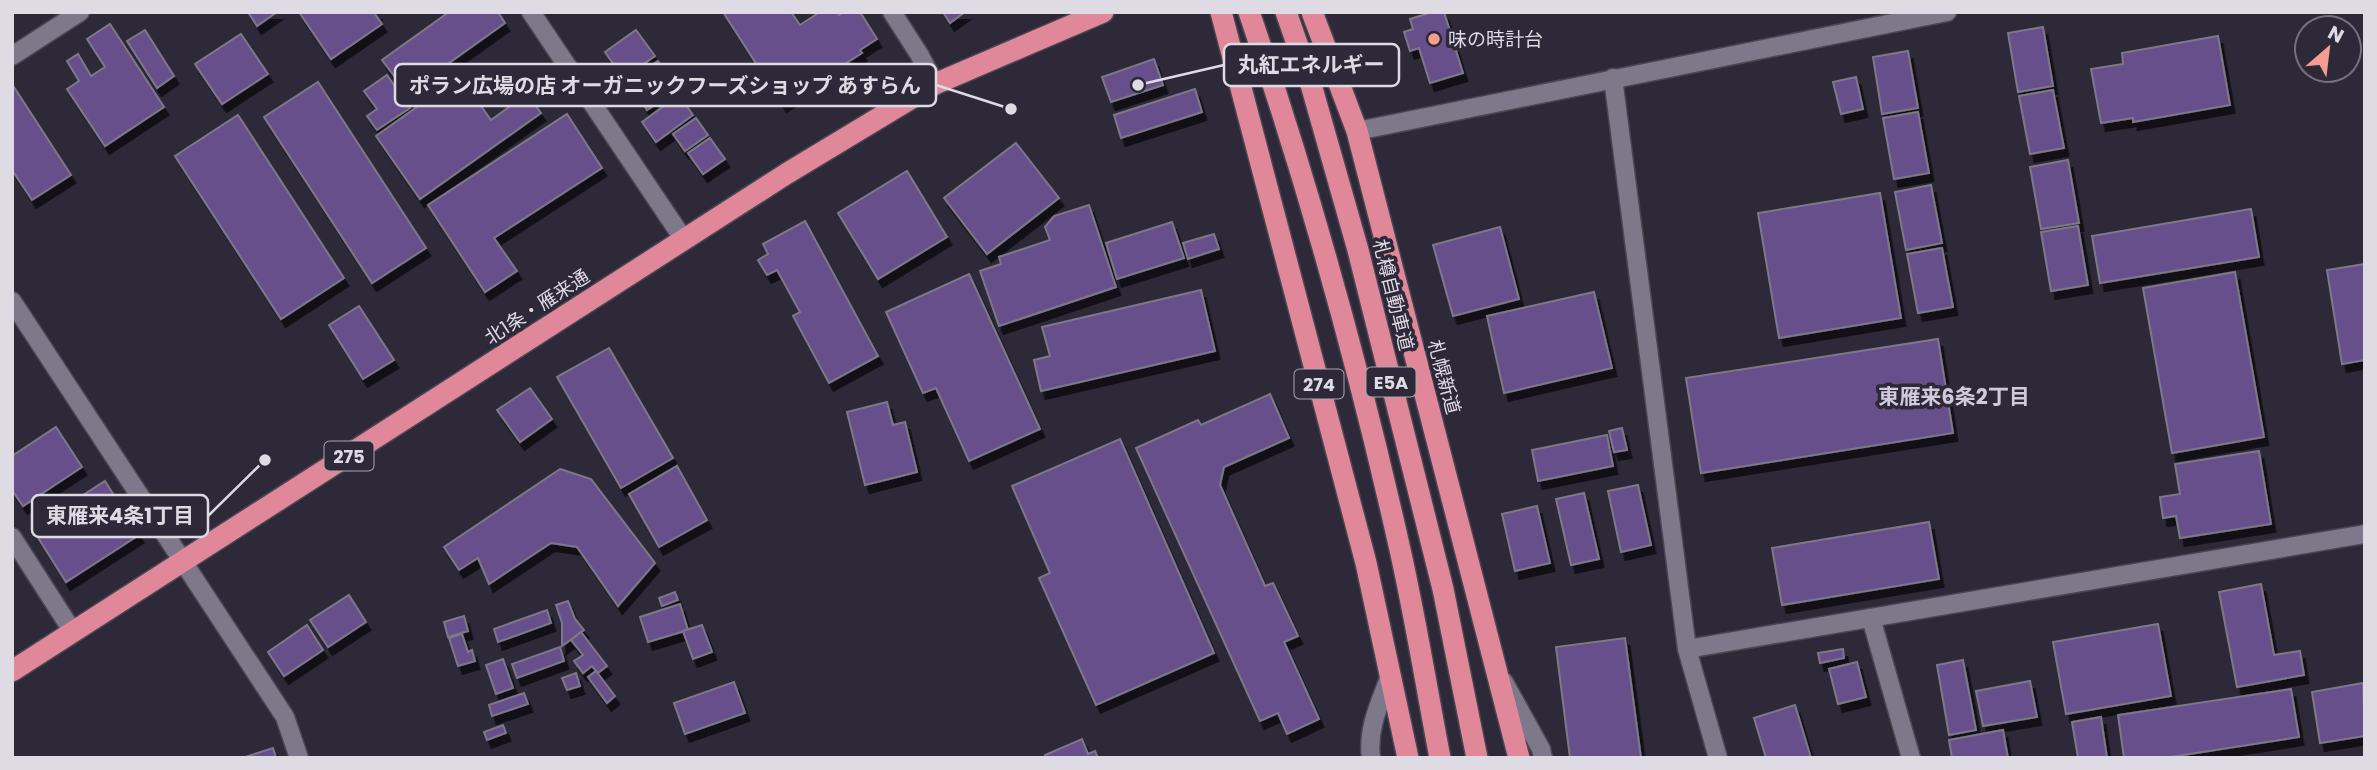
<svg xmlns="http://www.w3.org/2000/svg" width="2377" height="770" font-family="Poppins,'Noto Sans JP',sans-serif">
<defs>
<filter id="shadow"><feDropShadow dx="4.5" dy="8" stdDeviation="0" flood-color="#0009"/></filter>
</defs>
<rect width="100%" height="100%" fill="#2e2938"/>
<g fill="#664f8b" stroke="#7d7888" stroke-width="2" filter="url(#shadow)">
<polygon points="248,12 277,12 257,26"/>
<polygon points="299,12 377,12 375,14 382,24 331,59"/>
<polygon points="449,12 498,12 505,23 407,93 382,60"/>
<polygon points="723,12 791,12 800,25 820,12 837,12 839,15 844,12 860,12 877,39 860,50 862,53 782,104"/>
<polygon points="943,12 965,12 950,23"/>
<polygon points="1433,12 1444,12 1463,73 1430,83 1419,48 1410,51 1404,32 1413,29 1410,19"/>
<polygon points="110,24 164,107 105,146 67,89 79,81 67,61 78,54 91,76 105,67 87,39"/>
<polygon points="2043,27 2053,86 2018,92 2008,33"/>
<polygon points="145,30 174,76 157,88 127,41"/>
<polygon points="636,30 655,56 623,78 605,52"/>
<polygon points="241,34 268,74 222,104 195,64"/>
<polygon points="2218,36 2230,105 2133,122 2133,118 2101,123 2091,69 2123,64 2122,53"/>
<polygon points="1908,51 1918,108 1882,114 1873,57"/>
<polygon points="1154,59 1163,85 1111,102 1102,77"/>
<polygon points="658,61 677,90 647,110 628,81"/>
<polygon points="472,68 478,77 466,85 491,120 527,94 541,113 420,199 376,136"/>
<polygon points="387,75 410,108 377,130 367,116 377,109 364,91"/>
<polygon points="1856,77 1863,109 1841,114 1833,82"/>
<polygon points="318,82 426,248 372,283 264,117"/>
<polygon points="12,84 71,175 32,200 12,170"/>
<polygon points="1195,89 1202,112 1121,138 1114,115"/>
<polygon points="2053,90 2064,148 2030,154 2019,96"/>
<polygon points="679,95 693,115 656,142 642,122"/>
<polygon points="1918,112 1929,173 1894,179 1883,118"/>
<polygon points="567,114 602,168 494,238 517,271 485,292 428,205"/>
<polygon points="238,115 344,278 281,319 175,156"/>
<polygon points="696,118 708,135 685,151 673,134"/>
<polygon points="710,138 725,159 703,174 688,153"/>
<polygon points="1016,143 1059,198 987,254 944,198"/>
<polygon points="2068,160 2079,223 2041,229 2030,167"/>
<polygon points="907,171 947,237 878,279 838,213"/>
<polygon points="1931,185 1942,243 1906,250 1895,192"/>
<polygon points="1880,193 1901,318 1779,338 1758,213"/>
<polygon points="1089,205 1116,287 999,326 980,271 1001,264 999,257 1050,240 1045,227 1054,216"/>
<polygon points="2251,209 2259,257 2100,283 2092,236"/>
<polygon points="805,221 878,356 829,383 793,316 800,312 777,270 767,275 758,260 768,254 763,244"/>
<polygon points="1172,222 1184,258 1117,279 1106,243"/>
<polygon points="2078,226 2088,285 2051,291 2041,232"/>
<polygon points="1500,227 1519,299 1453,316 1433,245"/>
<polygon points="1214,234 1219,249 1188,259 1183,243"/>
<polygon points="1942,248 1953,307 1918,313 1907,254"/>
<polygon points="2365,264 2365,360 2342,364 2327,270"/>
<polygon points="2235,272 2264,437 2172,453 2143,288"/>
<polygon points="969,274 1040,429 969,461 936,388 923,393 886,312"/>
<polygon points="1201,290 1215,351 1041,391 1034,360 1050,356 1042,327"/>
<polygon points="1594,292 1612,368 1504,393 1487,316"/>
<polygon points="359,306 394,360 363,379 329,325"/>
<polygon points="1938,339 1953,433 1701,473 1686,378"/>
<polygon points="609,348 673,458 621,488 557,377"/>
<polygon points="530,388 552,419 520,442 497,410"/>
<polygon points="1270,394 1289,438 1224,467 1220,485 1265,586 1273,583 1298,636 1284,642 1319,719 1287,734 1278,713 1260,721 1136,448 1198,420 1201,425"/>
<polygon points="887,402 893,425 905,422 917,472 865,485 847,412"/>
<polygon points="56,427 82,467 23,506 12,490 12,456"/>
<polygon points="1622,428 1627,450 1614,452 1609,431"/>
<polygon points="1607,435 1613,466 1538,481 1532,450"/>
<polygon points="1120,439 1214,653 1096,705 1039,578 1050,573 1012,486"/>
<polygon points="2259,451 2271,524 2180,538 2176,516 2163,518 2160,497 2180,494 2175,464"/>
<polygon points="677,466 707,520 659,547 629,494"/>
<polygon points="560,469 591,479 655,563 618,606 577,547 551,543 489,584 478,558 459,570 444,547"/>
<polygon points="105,481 139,535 66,582 32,528"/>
<polygon points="1638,485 1651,545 1621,552 1608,491"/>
<polygon points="1584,493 1599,559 1571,565 1556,499"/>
<polygon points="1537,506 1550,563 1515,571 1502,514"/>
<polygon points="1929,522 1939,579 1782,605 1772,548"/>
<polygon points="2261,584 2274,655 2300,651 2304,675 2237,687 2219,592"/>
<polygon points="675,592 678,600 662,606 659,598"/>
<polygon points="349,595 366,622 328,647 310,620"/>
<polygon points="568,601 575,619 584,630 562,646 562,623 556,605"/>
<polygon points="680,604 688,630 648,642 640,617"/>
<polygon points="547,610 551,623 498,642 494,629"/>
<polygon points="464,616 468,631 448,637 444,622"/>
<polygon points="2158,624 2171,696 2066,714 2053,642"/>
<polygon points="307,625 323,650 284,676 268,652"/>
<polygon points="702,625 712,652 693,659 683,631"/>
<polygon points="581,632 607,666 598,673 592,666 583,673 574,661 583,655 571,640"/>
<polygon points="462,634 468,652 472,650 475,661 458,666 449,638"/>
<polygon points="1625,638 1641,758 1570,758 1556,647"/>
<polygon points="560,647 564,661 517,678 512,664"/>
<polygon points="1843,649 1844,658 1820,663 1818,653"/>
<polygon points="503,659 513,688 496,694 486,665"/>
<polygon points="1963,660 1976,730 1949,735 1937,665"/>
<polygon points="1857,662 1866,697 1838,704 1829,669"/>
<polygon points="596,671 615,696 607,703 588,677"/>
<polygon points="576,673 580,686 567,690 562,678"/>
<polygon points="2030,681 2037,717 1983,726 1976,691"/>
<polygon points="734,682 745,713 685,734 674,703"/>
<polygon points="2363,683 2365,736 2320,743 2312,692"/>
<polygon points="2291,689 2299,737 2164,758 2124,758 2118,715"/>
<polygon points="524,693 528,704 492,716 489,705"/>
<polygon points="1795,705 1811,758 1766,758 1754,718"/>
<polygon points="2101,717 2107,758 2078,758 2072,722"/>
<polygon points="503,725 506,733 487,740 484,732"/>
<polygon points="2003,730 2008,758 1952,758 1949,740"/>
<polygon points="1082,739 1088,754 1095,751 1098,758 1046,758 1045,755"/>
<polygon points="273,748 276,758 242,758"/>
</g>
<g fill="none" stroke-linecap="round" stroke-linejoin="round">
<g stroke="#4a4652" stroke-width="21">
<g id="street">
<polyline points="531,12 684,240"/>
<polyline points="892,12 919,54 935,84"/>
<polyline points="12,56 80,12"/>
<polyline points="1613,78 1687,649 1718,758"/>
<polyline points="1357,131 1947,12"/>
<polyline points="12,301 285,717 299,758"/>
<polyline points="12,537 73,632"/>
<polyline points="1871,618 1911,758"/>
<polyline points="1687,649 2365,534"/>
<polyline points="1504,682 1541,749 1543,758"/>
<path d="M1371 758C1367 728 1380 703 1390 676"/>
</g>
</g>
<g stroke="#4a4652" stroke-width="24">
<g id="highway">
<polyline points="1221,12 1366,563 1408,758"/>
<path d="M1249 12C1310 190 1360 371 1401 554 1416 622 1427 690 1440 758"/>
<polyline points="1286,12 1310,81 1358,250 1443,589 1477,758"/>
<polyline points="1312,12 1357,131 1519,758"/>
<polyline points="12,671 786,174 935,84 1103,12"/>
</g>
</g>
<use href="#street" stroke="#7e798a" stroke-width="18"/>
<use href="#highway" stroke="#e0889a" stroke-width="21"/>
</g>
<circle fill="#f59d8f" stroke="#2e2938" stroke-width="2.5" cx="1434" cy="39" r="7"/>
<g text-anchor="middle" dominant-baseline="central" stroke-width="7" stroke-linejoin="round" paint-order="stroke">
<g fill="#2e2938" stroke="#a9a6b0" stroke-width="2">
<rect x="1366.5" y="367.5" width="49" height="29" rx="5"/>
<rect x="1294.5" y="369.5" width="49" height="29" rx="5"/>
<rect x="324.5" y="441.5" width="49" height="29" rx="5"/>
</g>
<g font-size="18" font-weight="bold" fill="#dedbe4">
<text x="1391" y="382">E5A</text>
<text x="1319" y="384">274</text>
<text x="349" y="456">275</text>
</g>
<g font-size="19" fill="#dedbe4" stroke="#2e2938" text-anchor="start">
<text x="1448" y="39">味の時計台</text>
</g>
<g font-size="19" fill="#dedbe4" stroke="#2e2938">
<text transform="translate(1393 295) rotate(76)">札樽自動車道</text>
<text transform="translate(537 307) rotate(-33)">北1条・雁来通</text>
<text transform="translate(1444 377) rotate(75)">札幌新道</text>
</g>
<g font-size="21" font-weight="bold" fill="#d0cadd" stroke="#2e2938">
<text x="1954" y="396">東雁来6条2丁目</text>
</g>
</g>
<path fill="none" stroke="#dedbe4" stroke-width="2.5" d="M1138 85L1224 65M1011 109L936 85M265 460L208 516"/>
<g fill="#dedbe4" stroke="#2e2938" stroke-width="2.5">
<circle cx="1138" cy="85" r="7"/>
<circle cx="1011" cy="109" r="7"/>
<circle cx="265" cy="460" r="7"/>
</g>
<g fill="#2e2938" stroke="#dedbe4" stroke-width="2.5">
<rect x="1224" y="44" width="175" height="42" rx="7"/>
<rect x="395" y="64" width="541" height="42" rx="7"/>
<rect x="32" y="495" width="176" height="42" rx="7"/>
</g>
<g font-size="21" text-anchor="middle" font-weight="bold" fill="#dedbe4">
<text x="1311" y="72">丸紅エネルギー</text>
<text x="665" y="93">ポラン広場の店 オーガニックフーズショップ あすらん</text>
<text x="120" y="523">東雁来4条1丁目</text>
</g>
<rect width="2377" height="770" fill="none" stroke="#dedbe4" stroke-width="28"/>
<g transform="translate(2328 49) rotate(28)"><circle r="33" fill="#2e2938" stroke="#74707d" stroke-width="2"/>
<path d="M0-5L12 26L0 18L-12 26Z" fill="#f59d8f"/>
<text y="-10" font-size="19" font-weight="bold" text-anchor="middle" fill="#dedbe4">N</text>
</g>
</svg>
